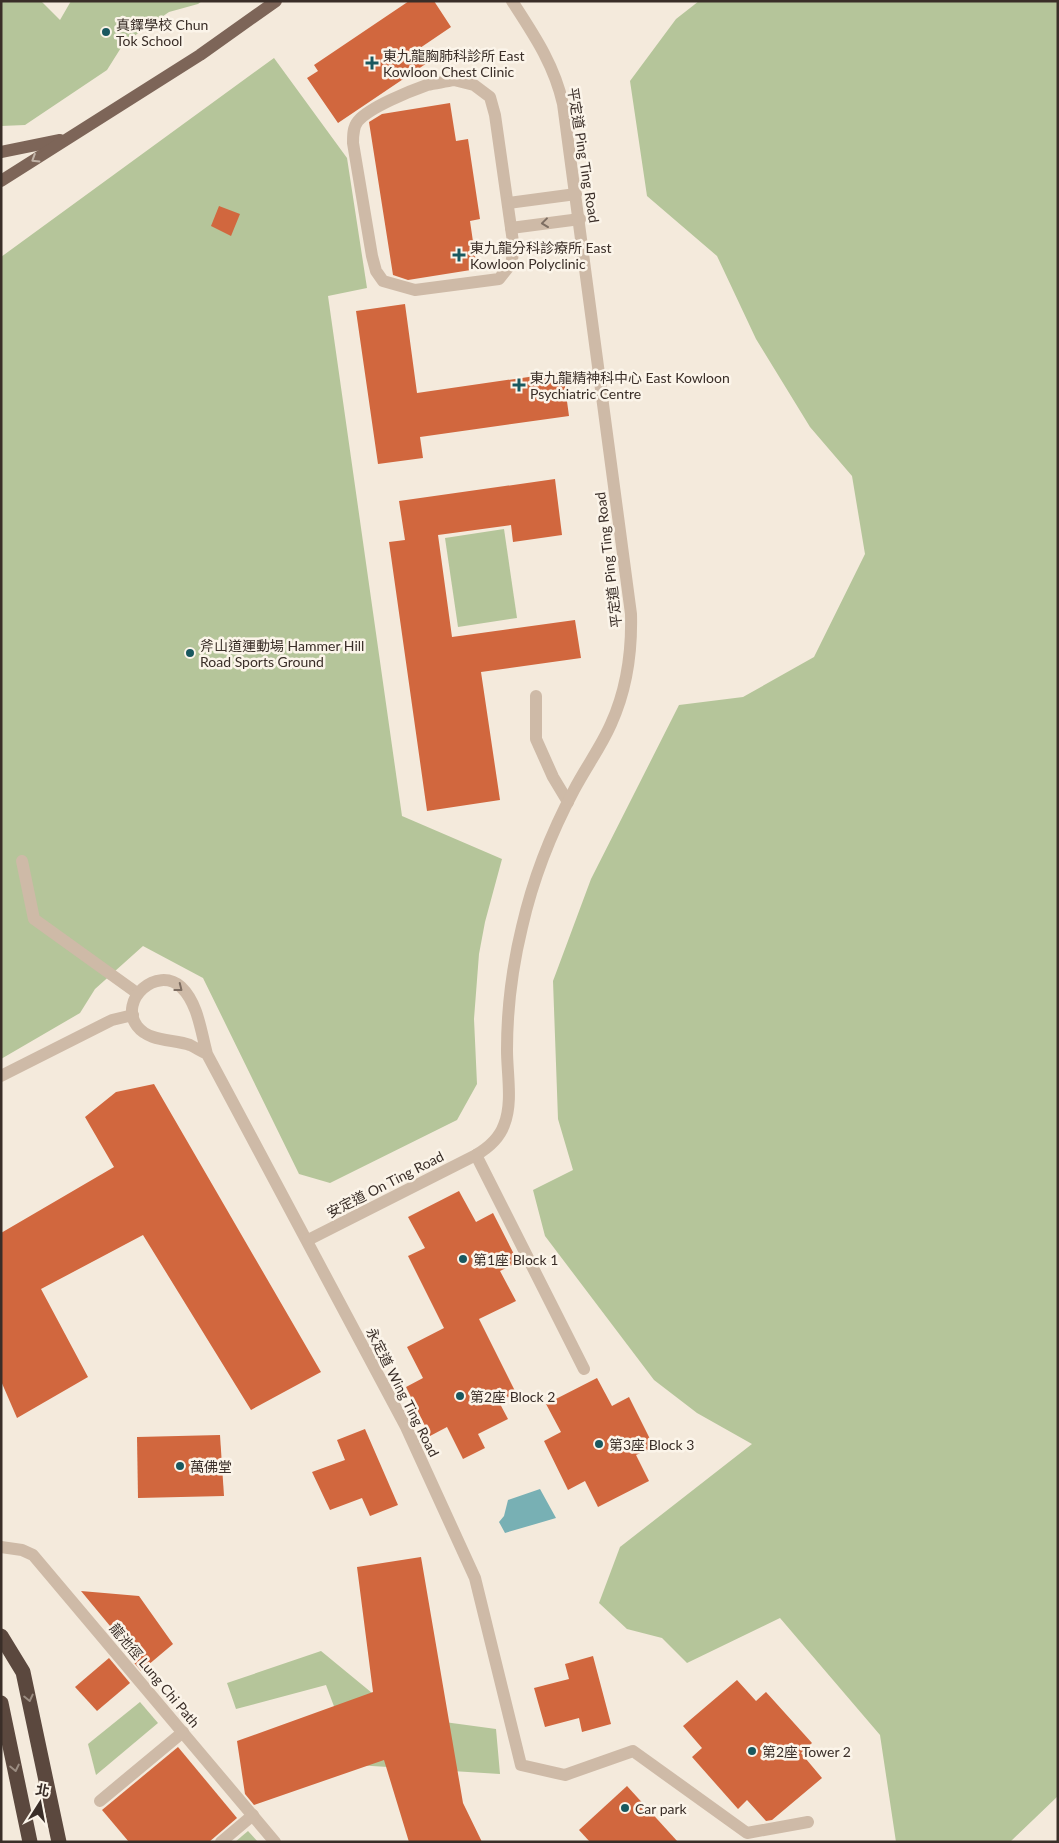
<svg xmlns="http://www.w3.org/2000/svg" width="1059" height="1843" font-family="Lato,'Noto Sans TC',sans-serif">
<rect width="100%" height="100%" fill="#f4eadc"/>
<g fill="#b5c59a">
<polygon points="1,1 41,1 60,20 71,1 202,1 198,4 169,12 124,43 107,70 25,125 1,126"/>
<polygon points="699,1 1058,1 1058,1796 1010,1842 896,1842 880,1735 780,1618 687,1663 662,1638 627,1629 599,1603 620,1547 752,1444 697,1413 654,1380 545,1236 533,1190 573,1170 558,1119 553,981 591,879 679,705 743,697 814,657 865,554 852,476 810,427 756,339 717,256 647,196 630,81 676,19"/>
<polygon points="274,58 347,158 367,288 328,296 402,816 502,859 485,922 479,954 474,1019 477,1084 457,1120 330,1183 299,1174 203,978 143,946 95,989 80,1013 1,1059 1,257"/>
<polygon points="504,529 517,618 458,627 445,538"/>
<polygon points="321,1651 400,1716 496,1729 500,1774 356,1765 326,1685 236,1709 227,1683"/>
<polygon points="140,1702 158,1723 96,1775 88,1744"/>
<polygon points="248,1831 258,1842 235,1842"/>
</g>
<polygon fill="#78b0b4" points="540,1489 556,1518 505,1533 499,1522 504,1516 508,1500"/>
<g fill="#d1673e">
<polygon points="409,1 434,1 451,27 420,48 430,61 338,123 307,78 318,71 314,65"/>
<polygon points="450,103 456,141 468,139 480,219 470,221 477,269 408,280 393,275 369,122 382,114"/>
<polygon points="219,206 240,214 231,236 211,226"/>
<polygon points="405,304 417,393 563,372 569,416 420,437 423,458 378,464 356,311"/>
<polygon points="555,479 562,535 513,542 511,525 438,535 452,637 575,620 581,658 481,672 500,800 427,811 389,542 405,540 399,501"/>
<polygon points="154,1084 321,1372 251,1410 143,1235 41,1289 88,1377 17,1418 1,1381 1,1233 114,1167 85,1117 116,1092"/>
<polygon points="459,1191 476,1222 493,1213 518,1262 500,1271 516,1301 479,1319 516,1393 499,1402 508,1419 478,1434 485,1448 463,1459 447,1427 430,1436 406,1387 423,1378 407,1347 444,1328 408,1256 425,1248 408,1217"/>
<polygon points="597,1378 612,1406 629,1397 654,1447 636,1455 649,1481 598,1507 585,1481 568,1490 544,1441 561,1432 546,1404"/>
<polygon points="365,1429 398,1505 370,1516 362,1498 330,1510 312,1472 345,1460 337,1440"/>
<polygon points="220,1435 224,1496 138,1498 137,1437"/>
<polygon points="421,1557 463,1803 482,1842 409,1842 384,1760 254,1805 245,1794 237,1741 373,1692 357,1567"/>
<polygon points="81,1591 139,1596 173,1644 141,1671 121,1647 125,1644"/>
<polygon points="593,1656 611,1724 582,1732 579,1718 545,1727 534,1688 569,1679 565,1664"/>
<polygon points="109,1658 130,1683 97,1711 75,1687"/>
<polygon points="737,1680 756,1701 766,1692 812,1743 801,1753 822,1778 772,1820 766,1821 747,1800 738,1809 692,1757 702,1748 683,1726"/>
<polygon points="178,1747 237,1818 209,1842 129,1842 102,1810"/>
<polygon points="627,1786 678,1842 590,1842 579,1830"/>
</g>
<g fill="none" stroke-linecap="round" stroke-linejoin="round">
<g stroke="#cebaa7" stroke-width="12">
<path d="M454 80 474 85 490 97 495 115 514 249 511 264 499 279 415 290 383 281 376 271 372 256 353 143C353 135 353 127 358 121 370 107 410 91 427 85 436 83 445 82 454 80Z"/>
<polyline points="508,203 576,194"/>
<polyline points="511,228 580,219"/>
<polyline points="536,696 536,739 553,777 568,802"/>
<polyline points="22,861 34,919 137,993"/>
<path d="M207 1054C201 1051 196 1048 190 1045 173 1039 149 1042 137 1026 118 1000 157 965 181 987 198 1003 201 1032 207 1054L406 1427 475 1578 521 1765 565 1775 633 1751 747 1833 808 1822"/>
<polyline points="1,1076 112,1020 133,1015"/>
<polyline points="476,1155 584,1369"/>
<path d="M308 1240 476 1155C488 1148 499 1139 504 1125 513 1103 507 1074 507 1050 507 1008 512 968 522 927 533 879 551 833 574 790 586 767 601 747 611 724 627 689 632 652 631 614L563 104C554 64 534 35 512 1"/>
<polyline points="1,1547 22,1550 33,1555 275,1842"/>
<polyline points="100,1801 183,1732"/>
<polyline points="221,1842 253,1815"/>
</g>
<g stroke="#7d6558" stroke-width="12">
<polyline points="1,152 60,140"/>
<polyline points="1,181 200,55 276,1"/>
</g>
<g stroke="#5b483e" stroke-width="15">
<polyline points="1,1636 23,1672 59,1842"/>
<polyline points="1,1703 30,1842"/>
</g>
</g>
<defs><path id="oneway-chevron" d="M-2-3.5L2.5 0L-2 3.5" fill="none" stroke-width="1.6" stroke-linecap="round" stroke-linejoin="round" transform="scale(1.25)"/></defs>
<use stroke="#c2b4a8" href="#oneway-chevron" transform="translate(35 159) rotate(148)"/>
<g stroke="#7d6d61">
<use href="#oneway-chevron" transform="translate(545 223) rotate(173)"/>
<use href="#oneway-chevron" transform="translate(179 988) rotate(38)"/>
</g>
<g stroke="#9b8d82">
<use href="#oneway-chevron" transform="translate(29 1698) rotate(77)"/>
<use href="#oneway-chevron" transform="translate(15 1768) rotate(78)"/>
</g>
<g fill="#19585f" stroke="#fbf4e9" stroke-width="2">
<circle cx="106" cy="32" r="5"/>
<path d="M369.5 55.5h5v5h5v5h-5v5h-5v-5h-5v-5h5z"/>
<path d="M456.5 247.5h5v5h5v5h-5v5h-5v-5h-5v-5h5z"/>
<path d="M516.5 377.5h5v5h5v5h-5v5h-5v-5h-5v-5h5z"/>
<circle cx="190" cy="653" r="5"/>
<circle cx="463" cy="1259" r="5"/>
<circle cx="460" cy="1396" r="5"/>
<circle cx="599" cy="1444" r="5"/>
<circle cx="180" cy="1466" r="5"/>
<circle cx="752" cy="1751" r="5"/>
<circle cx="625" cy="1808" r="5"/>
</g>
<g text-anchor="middle" dominant-baseline="central" stroke-width="5" stroke-linejoin="round" paint-order="stroke">
<g font-size="14" fill="#3a2e28" stroke="#fbf4e9" text-anchor="start">
<text x="116" y="24">真鐸學校 Chun<tspan x="116" dy="16">Tok School</tspan></text>
<text x="383" y="55">東九龍胸肺科診所 East<tspan x="383" dy="16">Kowloon Chest Clinic</tspan></text>
<text x="470" y="247">東九龍分科診療所 East<tspan x="470" dy="16">Kowloon Polyclinic</tspan></text>
<text x="530" y="377">東九龍精神科中心 East Kowloon<tspan x="530" dy="16">Psychiatric Centre</tspan></text>
<text x="200" y="645">斧山道運動場 Hammer Hill<tspan x="200" dy="16">Road Sports Ground</tspan></text>
<text x="473" y="1259">第1座 Block 1</text>
<text x="470" y="1396">第2座 Block 2</text>
<text x="609" y="1444">第3座 Block 3</text>
<text x="190" y="1466">萬佛堂</text>
<text x="762" y="1751">第2座 Tower 2</text>
<text x="635" y="1808">Car park</text>
</g>
<g font-size="14" fill="#3a2e28" stroke="#fbf4e9">
<text transform="translate(584 155) rotate(81)">平定道 Ping Ting Road</text>
<text transform="translate(608 560) rotate(-97)">平定道 Ping Ting Road</text>
<text transform="translate(385 1184) rotate(-27)">安定道 On Ting Road</text>
<text transform="translate(403 1392) rotate(63)">永定道 Wing Ting Road</text>
<text transform="translate(155 1675) rotate(50)">龍池徑 Lung Chi Path</text>
</g>
</g>
<rect width="1059" height="1843" fill="none" stroke="#3a2e28" stroke-width="5"/>
<g transform="translate(40 1803) rotate(11)" stroke="#fbf4e9" stroke-width="4" paint-order="stroke">
<path d="M0-4L9 19L0 12L-9 19Z" fill="#3a2e28"/>
<text y="-8" font-size="14" font-weight="bold" text-anchor="middle" fill="#3a2e28">北</text>
</g>
</svg>
